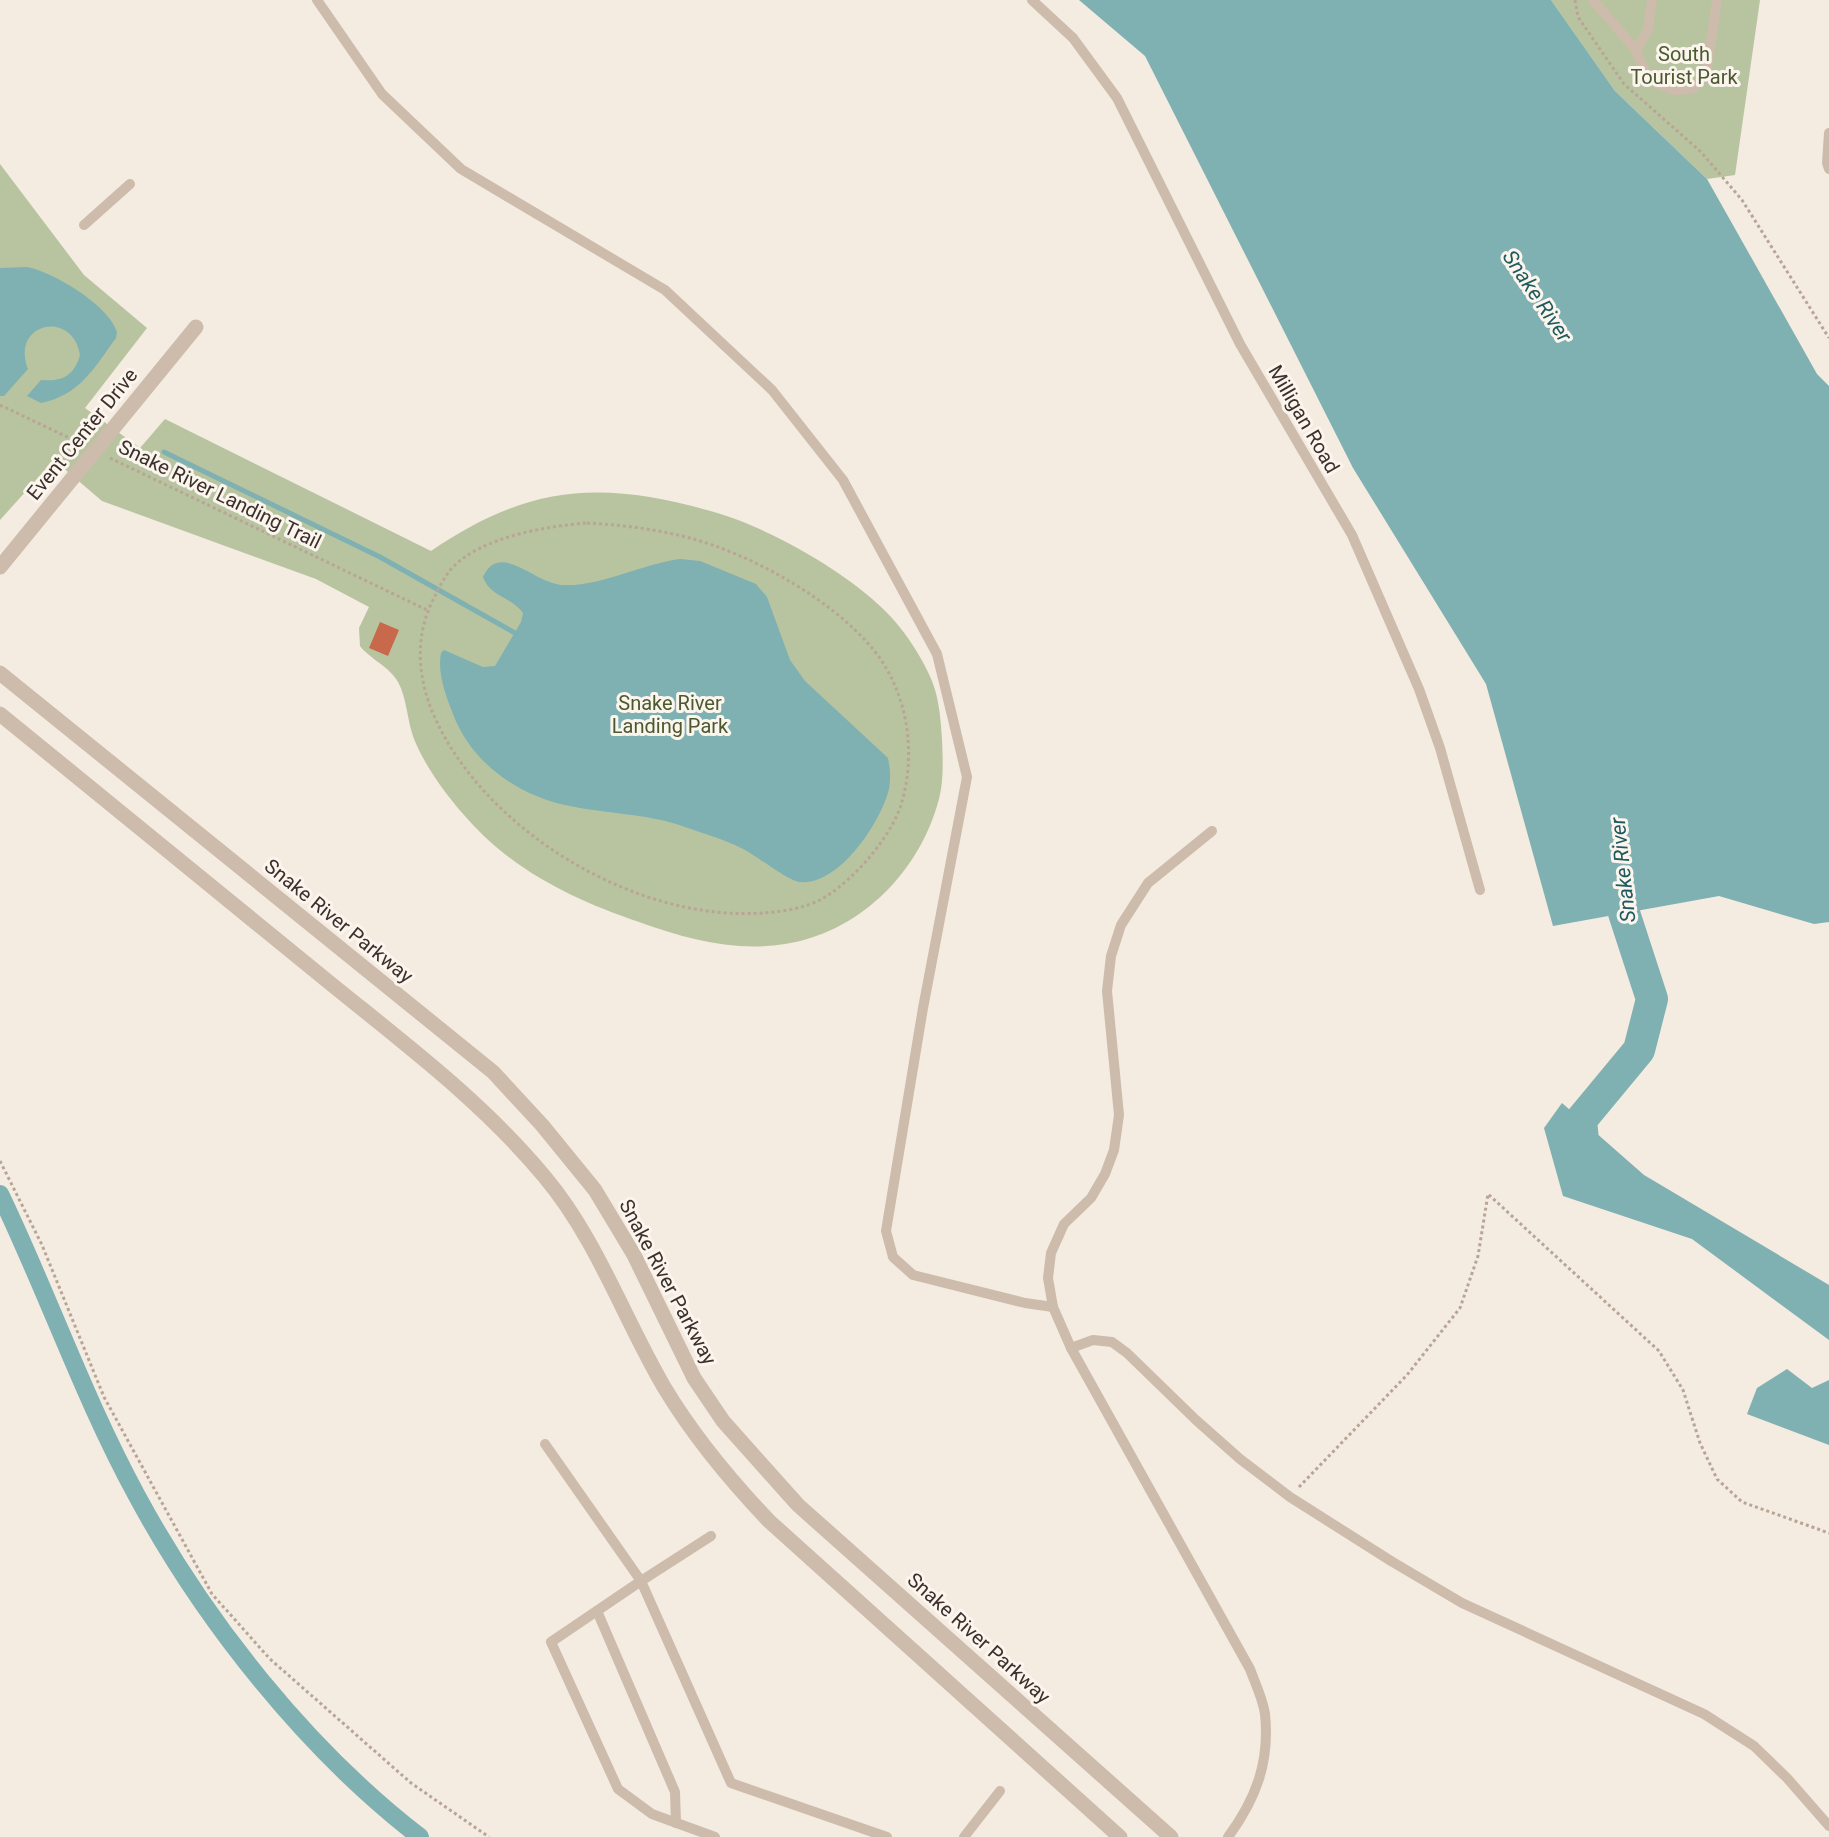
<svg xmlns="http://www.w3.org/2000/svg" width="1829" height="1837" font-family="Roboto,sans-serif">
<rect width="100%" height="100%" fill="#f4ebe1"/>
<g fill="#b8c4a0">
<polygon points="1551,0 1760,0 1735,175 1707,179 1615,91"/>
<path d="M0 164 84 275 147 328 85 408 140 448 165 419 431 551C529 484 602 480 714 512 770 528 853 575 892 618 908 636 923 659 932 681 939 698 941 721 942 740 943 762 944 785 937 806 916 876 857 933 785 944 734 952 687 939 639 922 592 906 546 886 506 855 472 829 430 779 414 739 407 721 407 698 398 682 390 667 370 659 360 646L359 628 369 607 316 579 102 501 54 460 0 520Z"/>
</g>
<g fill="#7fb0b2">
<polygon points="1079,0 1551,0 1615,91 1707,179 1817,374 1829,386 1829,922 1814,924 1719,896 1553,926 1486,684 1353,468 1145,56"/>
<path d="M27 267C53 272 109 305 117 332L116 338C94 368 80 395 41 403L27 396 41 380C62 382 74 376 80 355 73 309 10 322 28 369L4 396H0V268Z"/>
<path d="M680 559 700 561 756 584 767 597 790 660 805 681 888 758C890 768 891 779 889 789 881 822 839 886 800 882 787 881 755 854 741 848 724 839 704 834 685 827 647 813 605 814 565 805 516 794 471 762 453 714 446 696 437 673 441 653L444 650 483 667 495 666 521 622 523 613C512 597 490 597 483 577 500 540 534 584 563 585 600 587 642 564 680 559Z"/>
<polygon points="1562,1103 1644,1175 1829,1285 1829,1340 1692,1239 1563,1196 1544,1128"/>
<polygon points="1787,1369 1812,1388 1829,1380 1829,1445 1747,1414 1757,1388"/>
</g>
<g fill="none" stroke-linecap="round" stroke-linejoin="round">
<polyline stroke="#7fb0b2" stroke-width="5" points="164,452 380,557 515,633"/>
<path stroke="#7fb0b2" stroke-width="18" d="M0 1194C48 1294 84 1399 137 1496 205 1622 307 1750 420 1837"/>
<polyline stroke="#7fb0b2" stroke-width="32" points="1585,1161 1581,1120 1639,1050 1652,999 1624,913 1621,870"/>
</g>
<polygon fill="#c8694b" points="380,622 399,630 388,656 369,648"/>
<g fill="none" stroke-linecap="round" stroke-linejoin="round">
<g stroke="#b9a596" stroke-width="3" stroke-dasharray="3 3" stroke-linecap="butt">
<polyline points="1575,0 1578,17 1624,84 1701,152 1742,200 1829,338"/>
<polyline points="0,405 80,443"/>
<polyline points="110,458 427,610"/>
<path d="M587 523C622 525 656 529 690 538 752 555 830 598 872 648 908 691 917 753 901 805 895 824 881 843 869 858 855 874 840 888 822 899 805 908 781 912 762 913 635 922 481 829 432 711 417 674 415 634 434 598 439 588 444 577 452 568 481 537 547 526 587 523Z"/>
<polyline points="0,1161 42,1245 104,1397 212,1594 270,1659 411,1783 489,1837"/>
<polyline points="1299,1487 1407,1375 1460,1308 1478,1256 1488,1194 1659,1351 1683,1390 1700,1443 1717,1479 1742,1502 1829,1533"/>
</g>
<g stroke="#cdbbac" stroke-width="10">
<polyline points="317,0 382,94 461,169 665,290 772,390 843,480 937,654 967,777 923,1008 886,1231 893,1257 913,1275 1025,1303 1053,1307"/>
<polyline points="1032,0 1073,38 1117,98 1240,344 1352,535 1419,689 1440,748 1480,890"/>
<polyline points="1593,0 1636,50 1645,72 1658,84 1675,90 1692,89 1706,74 1717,0"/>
<polyline points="1636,50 1648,30 1652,0"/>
<polyline points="1829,133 1827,163 1829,169"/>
<polyline points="84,225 130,184"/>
<path d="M1212 831 1148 883 1121 925 1111 956 1107 991 1119 1115 1114 1150 1105 1174 1091 1198 1064 1224 1051 1253 1048 1278 1053 1307 1071 1348 1250 1669C1255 1683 1263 1699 1265 1714 1270 1762 1256 1799 1228 1837"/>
<polyline points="1071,1348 1093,1340 1112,1342 1127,1353 1196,1420 1240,1459 1290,1497 1391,1561 1462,1603 1704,1714 1754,1746 1787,1778 1829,1826"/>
<polyline points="545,1444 641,1581 551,1642 618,1789 652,1814 715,1837"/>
<polyline points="711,1536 641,1581 731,1783 887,1837"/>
<polyline points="597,1611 675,1792 676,1823"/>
<polyline points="964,1837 1000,1791"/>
</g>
<polyline stroke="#cdbbac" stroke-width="15" points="0,567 196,327"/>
<g stroke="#cdbbac" stroke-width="15">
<polyline points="0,673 493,1072 542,1125 595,1190 634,1255 694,1378 723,1421 798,1505 1171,1837"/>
<path d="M0 714C108 802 217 891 325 979 401 1041 481 1100 544 1176 597 1239 623 1317 664 1387 694 1437 729 1479 769 1521L1120 1837"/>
</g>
</g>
<g text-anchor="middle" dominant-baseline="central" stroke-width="6" stroke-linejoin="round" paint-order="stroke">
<g font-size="20" fill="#4a5a2e" stroke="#fbf5ee">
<text x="1684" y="54">South<tspan x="1684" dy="23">Tourist Park</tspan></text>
<text x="670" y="703">Snake River<tspan x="670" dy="23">Landing Park</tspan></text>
</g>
<g font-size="20" fill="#3b302b" stroke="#fbf5ee">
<text transform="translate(1304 419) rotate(60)">Milligan Road</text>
<text transform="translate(82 434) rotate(-51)">Event Center Drive</text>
<text transform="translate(220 494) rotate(26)">Snake River Landing Trail</text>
<text transform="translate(339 921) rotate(39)">Snake River Parkway</text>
<text transform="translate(668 1282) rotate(62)">Snake River Parkway</text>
<text transform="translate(979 1638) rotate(42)">Snake River Parkway</text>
</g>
<g font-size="21" font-style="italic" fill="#1f5a5e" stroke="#fbf5ee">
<text transform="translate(1537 296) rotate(56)">Snake River</text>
<text transform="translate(1623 870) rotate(-96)">Snake River</text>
</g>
</g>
</svg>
